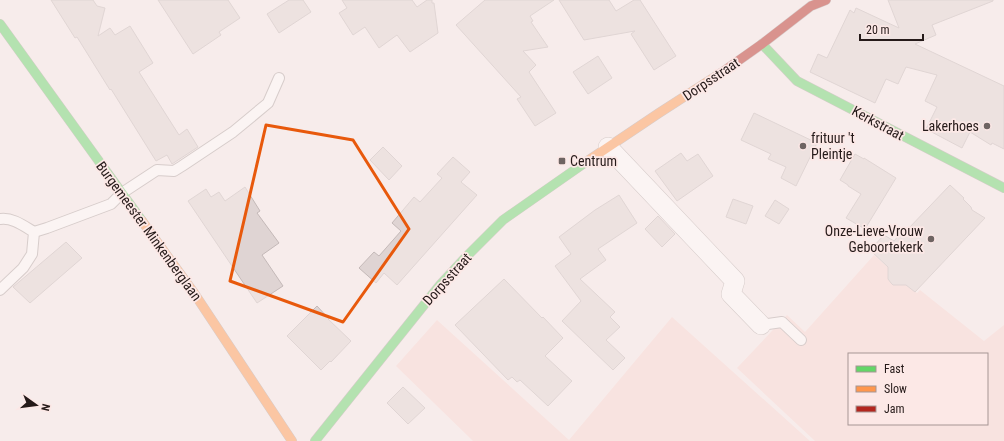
<svg xmlns="http://www.w3.org/2000/svg" width="1004" height="441" font-family="'Roboto Condensed',sans-serif">
<rect width="100%" height="100%" fill="#f7eceb"/>
<g fill="#f9d7d3" fill-rule="evenodd">
<path d="M874 255 917 293 920 290 984 341 1004 325V441H815L737 368 787 315 805 332ZM849 354H987V424H849Z"/>
<polygon points="672,317 810,441 473,441 396,366 437,320 569,440"/>
</g>
<g fill="#dfd4d3" stroke="#c4b9b8">
<polygon points="51,0 93,0 97,6 105,8 98,36 110,28 115,35 130,26 153,63 139,72 179,135 187,129 198,147 172,164 167,155 156,161 111,89 110,90 77,37 75,38"/>
<polygon points="158,0 228,0 240,18 219,32 221,35 193,54"/>
<polygon points="289,0 303,0 311,12 279,33 267,14"/>
<polygon points="342,0 412,0 417,7 427,0 432,0 432,3 434,3 438,33 410,52 397,35 379,48 365,27 353,35 339,13 347,8"/>
<polygon points="485,0 554,0 530,16 533,21 531,22 548,47 523,51 536,65 529,72 556,113 535,126 517,99 521,97 456,25"/>
<polygon points="559,0 609,0 616,11 634,0 640,0 676,56 654,70 631,34 635,31 584,40"/>
<polygon points="888,0 993,0 993,1 932,25 936,35 915,44 1004,86 1004,149 992,143 991,145 970,132 962,148 926,129 937,107 925,101 937,75 906,67 898,84 886,79 875,103 810,72 818,54 827,58 850,10 854,13 856,8 899,28"/>
<polygon points="598,56 612,78 588,94 573,72"/>
<polygon points="754,113 817,143 796,186 781,178 786,167 768,159 771,154 741,140"/>
<polygon points="383,147 402,166 389,180 370,160"/>
<polygon points="681,153 687,161 698,154 713,176 677,201 655,171"/>
<polygon points="855,154 864,159 864,158 896,178 865,229 846,218 861,194 848,186 848,185 840,180"/>
<polygon points="453,157 470,172 461,182 477,195 397,285 384,273 376,283 359,268 374,252 379,256 401,231 392,223 414,197 420,202 442,178 437,174"/>
<polygon points="950,185 964,198 963,199 971,207 972,210 985,218 915,292 906,285 893,285 891,283 888,279 888,267 872,252 873,251 871,249 884,235 894,241 906,227 908,229"/>
<polygon points="245,187 260,211 257,213 279,243 262,255 283,286 257,303 188,201 206,189 211,197 219,192 225,201"/>
<polygon points="619,195 637,223 598,249 606,260 580,279 615,312 610,317 620,327 606,340 625,358 613,370 562,321 581,301 555,266 571,254 559,237 595,210"/>
<polygon points="733,199 753,206 746,224 726,217"/>
<polygon points="775,200 789,209 779,224 765,216"/>
<polygon points="658,216 675,234 662,247 645,229"/>
<polygon points="66,242 82,258 30,303 13,287"/>
<polygon points="504,279 542,318 543,317 563,338 545,356 572,381 548,406 520,380 517,382 512,377 508,380 455,325"/>
<polygon points="317,306 329,319 328,319 351,341 331,362 330,361 321,370 287,336"/>
<polygon points="403,387 425,408 408,424 387,403"/>
</g>
<g fill="none" stroke-linecap="round" stroke-linejoin="round">
<g stroke="#afa5a4" stroke-width="12">
<g id="lane">
<path d="M0 219C12 217 24 226 34 232L32 254 23 268 0 290"/>
<polyline points="34,232 47,228 111,204 122,193 157,170 174,171 182,166 233,132 268,103 279,78"/>
<polyline points="761,325 782,322 801,340"/>
</g>
</g>
<g stroke="#afa5a4" stroke-width="20">
<polyline id="street" points="608,147 735,281 731,294 761,325"/>
</g>
<g stroke="#afa5a4" stroke-width="10">
<g id="fast">
<polyline points="0,24 142,221"/>
<polyline points="762,44 797,81 1004,188"/>
<polyline points="315,441 440,285 465,258 503,220 586,162"/>
</g>
</g>
<g stroke="#afa5a4" stroke-width="10">
<g id="slow">
<polyline points="586,162 659,113 721,73"/>
<polyline points="142,221 194,293 292,441"/>
</g>
</g>
<g stroke="#afa5a4" stroke-width="10">
<polyline id="jam" points="721,73 762,44 811,6 826,0"/>
</g>
<use href="#lane" stroke="#fefcfc" stroke-width="10"/>
<use href="#street" stroke="#fefcfc" stroke-width="19"/>
<use href="#fast" stroke="#63d668" stroke-width="9"/>
<use href="#slow" stroke="#ff974d" stroke-width="9"/>
<use href="#jam" stroke="#b3261e" stroke-width="9"/>
</g>
<path d="M0 0H1004V441H0ZM266 125 353 140 409 229 343 322 230 281Z" fill="#f7eceb" fill-opacity=".55" fill-rule="evenodd"/>
<path fill="none" stroke="#e8590c" stroke-width="3" stroke-linejoin="round" d="M266 125 353 140 409 229 343 322 230 281Z"/>
<g fill="#6e6462" stroke="#fce8e6" stroke-width="1.5">
<circle cx="987" cy="126" r="4"/>
<circle cx="803" cy="146" r="4"/>
<rect x="558" y="157" width="8" height="8" rx="2"/>
<circle cx="931" cy="239" r="4"/>
</g>
<g text-anchor="middle" dominant-baseline="central" stroke-width="3.5" stroke-linejoin="round" paint-order="stroke">
<g font-size="14" fill="#251a19" stroke="#fce8e6">
<text transform="translate(711 79) rotate(-34)">Dorpsstraat</text>
<text transform="translate(878 123) rotate(28)">Kerkstraat</text>
<text transform="translate(149 231) rotate(54)">Burgemeester Minkenberglaan</text>
<text transform="translate(447 279) rotate(-48)">Dorpsstraat</text>
</g>
<g font-size="14" fill="#251a19" stroke="#fce8e6" text-anchor="end">
<text x="979" y="126">Lakerhoes</text>
<text x="811" y="138" text-anchor="start">frituur 't<tspan x="811" dy="16">Pleintje</tspan></text>
<text x="570" y="161" text-anchor="start">Centrum</text>
<text x="923" y="231">Onze-Lieve-Vrouw<tspan x="923" dy="16">Geboortekerk</tspan></text>
</g>
</g>
<rect x="848" y="353" width="140" height="72" fill="#fce8e6" stroke="#a69694"/>
<rect x="856" y="366" width="20" height="6" fill="#63d668" stroke="#a69694"/>
<text x="884" y="373" font-size="12" fill="#251a19">Fast</text>
<rect x="856" y="386" width="20" height="6" fill="#ff974d" stroke="#a69694"/>
<text x="884" y="393" font-size="12" fill="#251a19">Slow</text>
<rect x="856" y="406" width="20" height="6" fill="#b3261e" stroke="#a69694"/>
<text x="884" y="413" font-size="12" fill="#251a19">Jam</text>
<g transform="translate(36 405) rotate(104)" stroke="#fce8e6" stroke-width="3" paint-order="stroke">
<path d="M0-3L7 15L0 10L-7 15Z" fill="#251a19"/>
<text y="-6" font-size="11" font-weight="bold" text-anchor="middle" fill="#251a19">N</text>
</g>
<path d="M860 34v6h63v-6" fill="none" stroke="#251a19" stroke-width="2"/>
<text x="866" y="34" font-size="12" fill="#251a19" stroke="#fce8e6" stroke-width="3" paint-order="stroke">20 m</text>
</svg>
